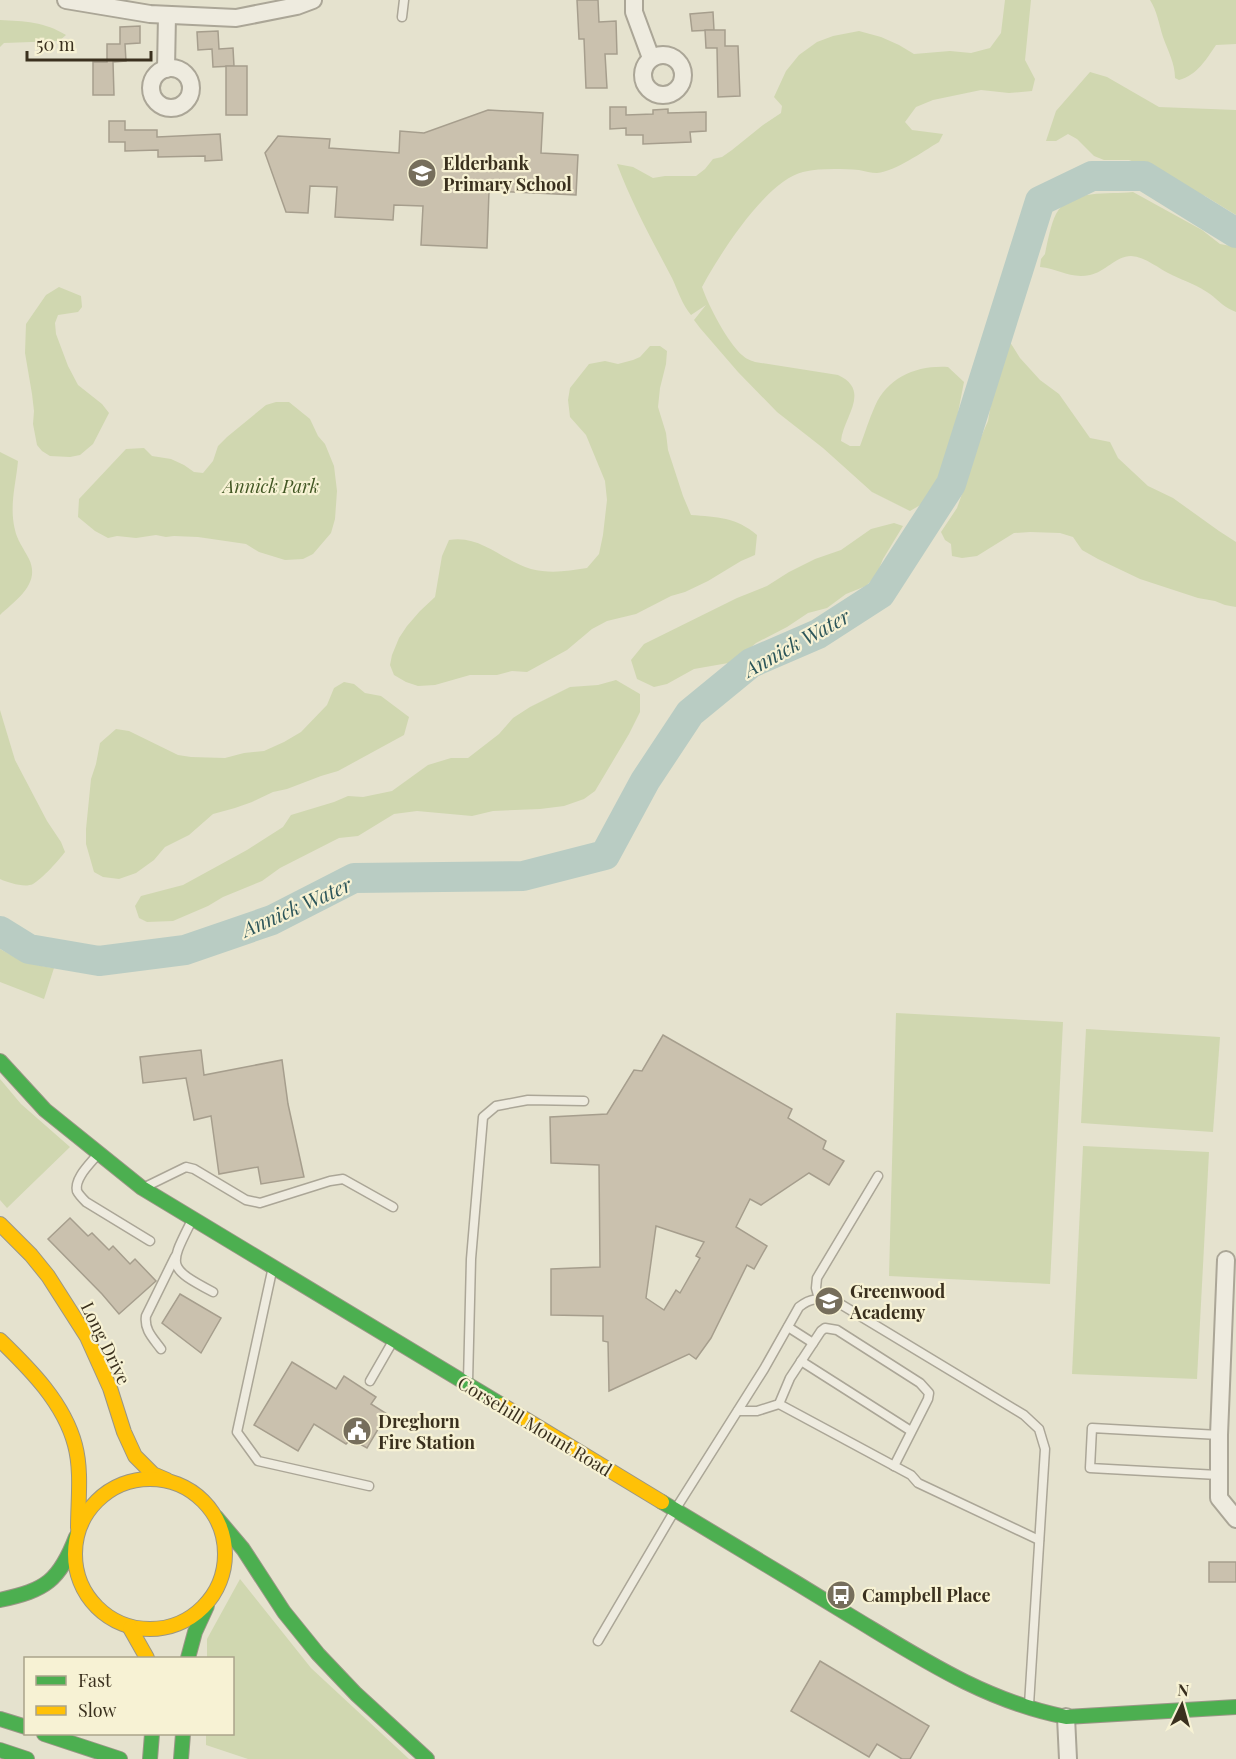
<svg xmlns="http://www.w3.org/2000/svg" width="1236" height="1759" font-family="'Playfair Display',serif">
<rect width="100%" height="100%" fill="#e5e2ce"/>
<g fill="#d0d7b0">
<path d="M1005 0H1031L1025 60 1035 79 1032 91 1009 93 981 90 933 100 916 107 905 122 912 130 943 134 939 142C922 152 896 171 877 173 871 173 865 171 859 170 841 169 821 168 803 172 767 180 719 255 702 287 708 305 728 343 742 355 746 359 750 360 755 362L838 375C872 391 843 417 841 441L850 446H860C865 433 869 419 875 406 888 377 917 365 948 367L964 382 955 428 954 446 945 466 922 504 910 511 872 492 823 448 777 412 738 372 700 328 694 320 706 305 691 315C682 304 678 291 672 278 652 240 632 204 617 164L633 167 653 178 665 176H696L705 169 713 159 722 157 732 150 763 125 781 113 782 106 774 97 786 71 799 55 817 42 833 36 859 31 881 37 899 45 914 54 950 51 971 53 990 48 1001 33Z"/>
<path d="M1150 0H1236V44L1216 45C1206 60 1197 75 1179 80L1175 78C1175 63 1168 51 1163 37 1159 24 1157 11 1150 0Z"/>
<path d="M0 20C24 21 45 22 66 35L59 41 4 43 0 47Z"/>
<polygon points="1090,72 1107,77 1159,107 1236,110 1236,215 1205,196 1182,189 1168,179 1142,165 1129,160 1104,160 1094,156 1077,139 1068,134 1056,141 1046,141 1056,111"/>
<path d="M1133 192 1202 230 1220 244 1236 247V312C1225 308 1219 301 1210 294 1199 286 1185 281 1172 275 1159 269 1146 257 1131 256 1116 256 1105 272 1090 275 1070 279 1059 269 1040 267L1041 259 1045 254C1047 244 1051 223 1056 214 1070 188 1109 195 1133 192Z"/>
<polygon points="59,287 81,296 82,307 78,312 58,315 55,323 56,334 68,366 78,385 102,404 109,413 93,444 80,455 70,457 50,456 42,451 37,445 33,424 34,411 32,394 25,353 26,324 46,295"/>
<polygon points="1008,339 1020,358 1040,380 1059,394 1090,438 1110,442 1118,458 1148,486 1173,498 1219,531 1236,542 1236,607 1225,605 1215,601 1198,598 1140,579 1098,559 1082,550 1073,537 1060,533 1030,532 1014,533 977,556 962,558 952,556 951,544 945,540 941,532 957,508 967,480 972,458 988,421 993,392 999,376 1001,358"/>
<path d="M650 346H660L667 351 666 364 660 388 658 407 666 433 668 450 683 496 691 515C717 517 736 517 757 535L755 555 741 561 708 581 685 592 671 596 636 614 607 621 592 629 567 650 527 672 512 671 497 675H470L435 685 418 686 406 682 394 675 390 665 392 655 399 638 407 626 420 611 435 597 442 556 449 540C480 534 503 561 531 569 551 574 568 571 587 568L599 554 603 535 607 500 605 481 586 435 570 417 568 400 570 388 589 364 605 361 618 364 633 360 640 357Z"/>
<polygon points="276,402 289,402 310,419 318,436 325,444 334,466 337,491 335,519 331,533 313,554 303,559 285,560 259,552 246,544 198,537 174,536 166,537 156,535 136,538 117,536 108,538 95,531 78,517 79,499 126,449 144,448 152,456 171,459 184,465 194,472 203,473 213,461 218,446 227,437 266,405"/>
<path d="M0 452 18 461C16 484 9 506 15 530 17 540 24 549 29 559 41 584 16 600 0 615Z"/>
<polygon points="894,523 903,526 883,559 876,576 866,586 846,594 827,608 808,613 787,627 756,643 734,662 694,669 667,684 654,687 637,679 631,660 644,644 737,598 767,586 789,572 815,559 841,550 871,529"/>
<polygon points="616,680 640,694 640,712 629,734 595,791 584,799 564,806 540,809 493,811 472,816 417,811 394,814 358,836 339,838 280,868 262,881 223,897 208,906 173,921 147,922 139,918 135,906 141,896 183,885 247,850 283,827 291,815 334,802 348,796 363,797 392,791 428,765 451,758 468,758 499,734 513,718 530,707 570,687 598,685"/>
<polygon points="344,682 354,684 365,693 381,696 409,717 404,735 338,771 321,776 287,789 273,792 252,802 235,808 213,814 189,835 165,847 154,860 136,873 119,879 103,877 94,872 86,844 86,829 91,779 96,764 100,743 116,729 129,731 178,755 191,757 225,758 244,753 264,751 284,742 301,732 327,705 334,688"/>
<path d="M0 710 15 760 47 821 61 842 65 852C58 861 43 878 33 884 25 888 9 883 0 879Z"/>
<path d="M0 949C17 959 34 966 54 968L44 999 0 982Z"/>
<polygon points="896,1013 1063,1022 1050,1284 889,1276"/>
<polygon points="1086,1029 1220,1037 1213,1132 1081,1123"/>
<polygon points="0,1079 21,1104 70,1147 7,1208 0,1200"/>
<polygon points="1083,1146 1209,1152 1197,1379 1072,1374"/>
<polygon points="240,1579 311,1668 409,1759 248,1759 206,1745 206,1734 232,1734 232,1658 207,1658 207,1639"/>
</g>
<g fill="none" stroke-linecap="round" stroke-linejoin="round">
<polyline stroke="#b9ccc3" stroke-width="30" points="0,931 29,949 99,961 185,950 272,920 354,878 523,876 605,855 645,781 690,713 751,663 818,634 880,594 951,484 1040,201 1092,176 1144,176 1236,233"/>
</g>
<g fill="#cac1ae" stroke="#a69e8d" stroke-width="1.5" fill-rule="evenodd">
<polygon points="577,0 598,0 599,22 616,21 617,54 605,54 607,88 586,88 584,39 579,39"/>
<polygon points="713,12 714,30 692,31 690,14"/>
<polygon points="140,26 140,43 125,44 126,61 113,62 114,95 93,95 93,62 107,62 107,44 120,44 120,27"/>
<polygon points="705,30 725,30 725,46 738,46 740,96 718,97 717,48 706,48"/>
<polygon points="218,31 219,49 233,48 234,66 213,67 212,49 198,50 197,32"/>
<rect x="226" y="66" width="21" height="49"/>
<polygon points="610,107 626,107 626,115 653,114 653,110 668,109 668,113 706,112 706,131 690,132 691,142 643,144 643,135 626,135 626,128 610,129"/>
<polygon points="488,110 543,113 541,153 578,155 576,195 489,191 487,248 421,245 423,206 394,205 393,220 335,217 337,187 310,186 308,213 286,212 265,153 278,136 330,139 329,148 399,153 400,131 424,133"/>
<polygon points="109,121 125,121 125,130 157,130 157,137 220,134 222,160 205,161 205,156 158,157 158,150 125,151 125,142 109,142"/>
<path d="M663 1035 792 1109 788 1118 826 1141 823 1149 844 1161 829 1185 809 1173 761 1205 750 1199 736 1227 767 1246 754 1269 747 1265 711 1338 696 1359 689 1354 609 1391 608 1342 603 1341V1316L551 1315V1269L600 1267 599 1165 551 1163 550 1117 607 1114 634 1070 642 1071ZM656 1226 704 1242 696 1256 700 1258 680 1293 676 1290 664 1310 646 1298Z"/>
<polygon points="201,1050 204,1075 282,1060 288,1104 304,1177 261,1184 258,1167 219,1174 211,1116 194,1120 186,1078 143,1083 140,1057"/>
<polygon points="70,1218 88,1236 92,1233 109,1250 113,1246 130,1264 135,1259 156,1281 119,1314 102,1294 48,1239"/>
<polygon points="180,1294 221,1318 201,1353 162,1323"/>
<polygon points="292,1362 336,1389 344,1376 376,1397 371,1404 387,1414 367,1448 351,1439 346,1444 314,1424 298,1451 254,1425"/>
<rect x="1209" y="1562" width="27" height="20"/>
<polygon points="820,1661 929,1726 910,1759 902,1759 877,1744 869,1757 791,1711"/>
</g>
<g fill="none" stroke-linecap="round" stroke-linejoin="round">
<g stroke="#aba697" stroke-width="11">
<g id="lane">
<polyline points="402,17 404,0"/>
<path d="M98 1154C91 1163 74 1178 77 1191 79 1195 83 1199 86 1202L150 1241"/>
<polyline points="145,1187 186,1167 194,1169 246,1200 260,1203 330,1181 343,1179 393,1207"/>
<path d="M192 1220C169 1266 166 1267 213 1292"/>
<polyline points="272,1271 237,1432 258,1461 369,1486"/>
<polyline points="819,1299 816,1288 817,1278 878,1176"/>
<polyline points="788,1327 813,1343"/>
<path d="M161 1349C153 1338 144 1330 146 1316L175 1257"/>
<polyline points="801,1361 911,1431"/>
<polyline points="370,1381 393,1341"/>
<polyline points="468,1382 471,1259 483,1117 496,1106 528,1100 584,1101"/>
<polyline points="779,1404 911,1475 918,1483 1039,1540"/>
<polyline points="738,1411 757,1411 779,1404 790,1378 821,1331 825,1328 837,1330 920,1383 929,1393 928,1399 894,1466"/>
<polyline points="1218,1475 1090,1468 1092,1428 1219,1435"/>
<path d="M598 1641 675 1510 764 1369 799 1307C813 1296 820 1299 837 1302L1024 1415 1039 1429 1045 1449 1029 1705"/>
</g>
</g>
<g stroke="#aba697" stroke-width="20">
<g id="street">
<polyline points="66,0 150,14 236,18 297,6 313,0"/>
<polyline points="634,0 634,12 651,58"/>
<circle cx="663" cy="75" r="20"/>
<circle cx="171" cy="88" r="20"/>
<polyline points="166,69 167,15"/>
<polyline points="1226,1260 1219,1435 1219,1498 1236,1519"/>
<polyline points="1066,1717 1068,1759"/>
</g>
</g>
<g stroke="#9a9686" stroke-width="16">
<g id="fast">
<polyline points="0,1061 45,1110 142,1188 502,1405"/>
<path d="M662 1502C725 1540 787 1577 849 1615 919 1657 984 1701 1066 1717L1236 1707"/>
<polyline points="216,1517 243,1549 284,1612 318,1654 356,1694 427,1759"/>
<path d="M0 1600C46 1590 59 1581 76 1537"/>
<polyline points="188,1658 195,1632 207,1606"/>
<polyline points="0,1719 26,1727"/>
<polyline points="44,1734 120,1759"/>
<polyline points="0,1750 27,1759"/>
<polyline points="150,1759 152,1734"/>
<polyline points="181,1759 183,1734"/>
</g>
</g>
<g stroke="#9a9686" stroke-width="16">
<g id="slow">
<polyline points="0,1224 31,1255 48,1276 87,1337 110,1388 124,1432 135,1456 153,1474 167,1480"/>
<path d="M0 1340C30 1369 64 1403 75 1445 82 1471 78 1501 78 1528"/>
<polyline points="502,1405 662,1502"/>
<circle cx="150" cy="1554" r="75"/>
<polyline points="130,1628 147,1658"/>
</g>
</g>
<use href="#lane" stroke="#eeebdf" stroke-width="8"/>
<use href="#street" stroke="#eeebdf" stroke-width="16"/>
<use href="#fast" stroke="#4caf50" stroke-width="14"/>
<use href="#slow" stroke="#ffc107" stroke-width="14"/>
</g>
<defs>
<g id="school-disc" transform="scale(1.5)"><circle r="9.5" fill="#766e5c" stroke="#f7f2d4"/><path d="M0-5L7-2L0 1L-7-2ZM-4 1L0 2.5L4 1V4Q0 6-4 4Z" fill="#fff"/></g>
<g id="civic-disc" transform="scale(1.5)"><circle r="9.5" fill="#766e5c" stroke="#f7f2d4"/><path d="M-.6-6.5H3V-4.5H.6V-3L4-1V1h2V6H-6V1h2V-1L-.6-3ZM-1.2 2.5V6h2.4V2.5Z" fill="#fff"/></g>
<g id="bus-disc" transform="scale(1.5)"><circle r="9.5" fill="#766e5c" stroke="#f7f2d4"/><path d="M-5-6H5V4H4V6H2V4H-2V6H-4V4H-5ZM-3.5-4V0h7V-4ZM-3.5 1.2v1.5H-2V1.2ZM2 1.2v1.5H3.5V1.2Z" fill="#fff"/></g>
</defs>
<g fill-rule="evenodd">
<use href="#school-disc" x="422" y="173"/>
<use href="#school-disc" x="829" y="1301"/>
<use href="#civic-disc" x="357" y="1431"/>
<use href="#bus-disc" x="841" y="1595"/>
</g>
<g text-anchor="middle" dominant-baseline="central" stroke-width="4.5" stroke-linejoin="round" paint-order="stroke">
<g font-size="18" font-weight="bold" fill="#3a301e" stroke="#f7f2d4" text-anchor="start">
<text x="443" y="163">Elderbank<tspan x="443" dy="21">Primary School</tspan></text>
<text x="850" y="1291">Greenwood<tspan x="850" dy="21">Academy</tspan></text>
<text x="378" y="1421">Dreghorn<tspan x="378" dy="21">Fire Station</tspan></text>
<text x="862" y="1595">Campbell Place</text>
</g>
<g font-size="18" font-style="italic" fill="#425724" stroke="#f7f2d4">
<text x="271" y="486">Annick Park</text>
</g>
<g font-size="18" fill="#3a301e" stroke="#f7f2d4">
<text transform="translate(106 1343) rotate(64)">Long Drive</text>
<text transform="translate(535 1426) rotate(31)">Corsehill Mount Road</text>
</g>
<g font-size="20" font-style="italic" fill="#2d565a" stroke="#f7f2d4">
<text transform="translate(796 642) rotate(-29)">Annick Water</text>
<text transform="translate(296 906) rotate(-24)">Annick Water</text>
</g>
</g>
<rect x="24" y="1657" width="210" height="78" fill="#f7f2d4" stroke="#aba48b" stroke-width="1.5"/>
<rect x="36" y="1676" width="30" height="9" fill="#4caf50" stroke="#aba48b" stroke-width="1.5"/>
<text x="78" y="1687" font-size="18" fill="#3a301e">Fast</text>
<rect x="36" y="1706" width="30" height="9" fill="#ffc107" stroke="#aba48b" stroke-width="1.5"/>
<text x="78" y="1717" font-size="18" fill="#3a301e">Slow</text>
<g transform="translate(1182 1705) rotate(5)" stroke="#f7f2d4" stroke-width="4.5" paint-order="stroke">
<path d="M0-4.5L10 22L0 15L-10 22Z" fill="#3a301e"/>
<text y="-9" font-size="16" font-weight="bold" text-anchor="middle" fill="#3a301e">N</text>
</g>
<path d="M27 51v9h124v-9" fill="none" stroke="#3a301e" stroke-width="3"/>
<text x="36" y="51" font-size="18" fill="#3a301e" stroke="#f7f2d4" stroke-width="4.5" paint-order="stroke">50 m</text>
</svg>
